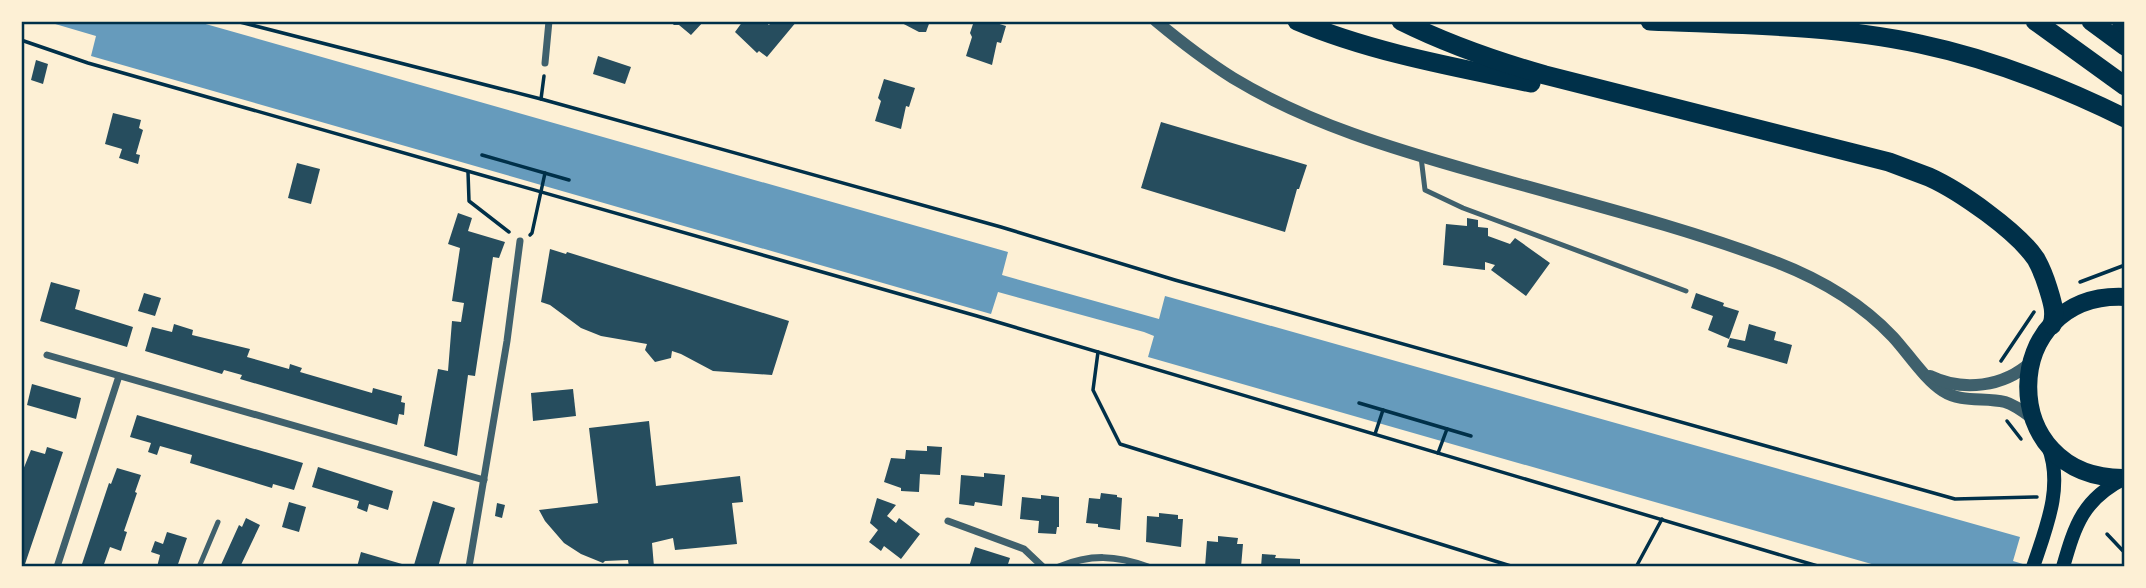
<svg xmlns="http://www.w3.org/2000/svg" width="2146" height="588" font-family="Manrope,sans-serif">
<rect width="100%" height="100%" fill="#fdf0d5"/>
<polygon fill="#669bbc" points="45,21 195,21 1008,252 1002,275 1159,319 1165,296 2020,537 2013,561 2033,567 1882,567 1148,357 1154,336 1144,332 998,292 991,314 91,56 96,36"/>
<g fill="#264d5e">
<polygon points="669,21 704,21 691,35 679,25 674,25"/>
<polygon points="743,21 764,21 769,25 772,21 797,21 767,57 759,51 757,53 735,32"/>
<polygon points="898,21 930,21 926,32 919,32"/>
<polygon points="974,21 990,21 1006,26 1001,43 997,42 992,65 966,56 972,37 970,33"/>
<polygon points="598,56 631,67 625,84 593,74"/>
<polygon points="36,60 48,64 43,84 31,80"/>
<polygon points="884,79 915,88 909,107 906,106 901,129 875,121 881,101 878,98"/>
<polygon points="113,113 141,120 139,128 143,130 136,154 140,155 138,164 119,158 122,149 105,144"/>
<polygon points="1161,122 1307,165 1299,189 1297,189 1285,232 1141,188"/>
<polygon points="297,163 320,169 311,204 288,198"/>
<polygon points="458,213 472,218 468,231 505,242 499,258 493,257 475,376 468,375 457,456 424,446 438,369 448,371 452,321 461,322 464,303 452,301 460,248 448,244"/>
<polygon points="1467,218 1478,220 1478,227 1488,228 1488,236 1510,244 1515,238 1550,263 1526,296 1491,270 1495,265 1485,262 1485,270 1443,265 1446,224 1467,226"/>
<polygon points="550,249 566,254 567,252 789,321 772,375 713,371 681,354 672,351 671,358 655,362 645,350 647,344 601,336 581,328 550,305 541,302"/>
<polygon points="51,282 80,290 75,309 133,327 127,347 40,321"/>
<polygon points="144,293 161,298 155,316 138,311"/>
<polygon points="1696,293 1724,303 1723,306 1739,311 1729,339 1708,330 1713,316 1691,308"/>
<polygon points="174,324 193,330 192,335 250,349 247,357 289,369 290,364 302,368 300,372 372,393 373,388 402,396 401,402 405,403 404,415 399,414 397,425 240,379 242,375 224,370 222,374 145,351 152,327 172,332"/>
<polygon points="1749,324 1776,332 1774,340 1792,345 1787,364 1727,347 1730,338 1745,341"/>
<polygon points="32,384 81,398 76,419 27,405"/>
<polygon points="573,389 576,416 533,421 531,393"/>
<polygon points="137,415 303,463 294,490 273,484 272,488 190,463 192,455 160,446 157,455 148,452 151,443 130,437"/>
<polygon points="649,421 656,486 740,476 743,502 732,503 737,544 675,550 673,538 652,543 654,567 629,567 628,560 605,561 603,563 581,554 564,543 545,521 539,510 598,503 589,428"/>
<polygon points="927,446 942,447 940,475 920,474 919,492 901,491 901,488 884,482 891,458 905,459 906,450 927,451"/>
<polygon points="47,447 63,452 24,567 21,567 21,475 31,450 45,454"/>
<polygon points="318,467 393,491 388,510 369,504 367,512 357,508 359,501 312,487"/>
<polygon points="117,468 141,475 135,492 137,493 124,531 127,532 121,551 110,547 103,567 81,567 109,483 111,484"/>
<polygon points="984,473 1005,475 1002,506 975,502 974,506 959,504 961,475 984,477"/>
<polygon points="1101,493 1117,495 1117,497 1122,498 1120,530 1098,527 1098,524 1086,523 1089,498 1100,499"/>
<polygon points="1041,495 1059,497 1059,527 1057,527 1056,534 1038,533 1039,521 1020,519 1022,497 1041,499"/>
<polygon points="877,498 896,505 887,516 896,523 899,518 920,534 901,559 884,546 881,551 869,542 878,530 870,523"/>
<polygon points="433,501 455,508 438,567 422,567 414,565"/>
<polygon points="289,502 306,507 299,532 282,527"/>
<polygon points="497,503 505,505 502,518 495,516"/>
<polygon points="1159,513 1178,515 1178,519 1183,519 1181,547 1146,542 1147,516 1159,517"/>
<polygon points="246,518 260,525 240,567 220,567 239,525 242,527"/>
<polygon points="167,532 187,538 177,567 157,567 160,555 151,552 155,541 163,544"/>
<polygon points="1218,536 1238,538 1237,544 1243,544 1241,567 1205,567 1207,541 1218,542"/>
<polygon points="975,547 1010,558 1007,567 969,567"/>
<polygon points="361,552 402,564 401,567 357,567"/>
<polygon points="1262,554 1276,555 1275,558 1300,559 1300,567 1261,567"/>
</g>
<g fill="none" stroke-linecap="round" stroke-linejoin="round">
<g stroke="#003049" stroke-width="3.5">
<polyline points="236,21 541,99 1001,227 1175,280 1955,499 2037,497"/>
<polyline points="21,40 88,63 977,316 1821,567"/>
<polyline points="541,99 544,76"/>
<polyline points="482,155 569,180"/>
<polyline points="468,172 469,201 509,232"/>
<polyline points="530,235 532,233 545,173"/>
<polyline points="2080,282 2125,265"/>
<polyline points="1098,352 1093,390 1120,444 1514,567"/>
<polyline points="2001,361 2034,312"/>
<polyline points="1359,403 1471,436"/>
<polyline points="2007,421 2021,439"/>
<polyline points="1375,434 1383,410"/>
<polyline points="1438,453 1447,429"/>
<polyline points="2107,534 2125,553"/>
<polyline points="1636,567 1662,519"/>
</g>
<g stroke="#3f606c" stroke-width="5">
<polyline points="1421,157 1425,190 1463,208 1686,291"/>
<polyline points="199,567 218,522"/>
</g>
<g stroke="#3f606c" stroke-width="7">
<polyline points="545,63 549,21"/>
<polyline points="47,355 484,480"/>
<polyline points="948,521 1024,549 1043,567"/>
<polyline points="57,567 119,376"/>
<polyline points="469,567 507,341 520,241"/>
<path d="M1059 567C1090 554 1116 555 1148 567"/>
</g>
<g stroke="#3f606c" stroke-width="12">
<path d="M1156 21C1180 41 1206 61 1233 78 1309 124 1394 149 1479 173 1577 201 1677 225 1773 261 1818 278 1859 301 1893 337 1907 352 1926 381 1943 391 1961 403 1985 397 2005 402 2015 405 2024 412 2032 418"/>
<path d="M1930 376C1963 392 2004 387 2031 362"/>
</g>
<g stroke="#003049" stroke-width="14">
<path d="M2033 567C2046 528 2064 486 2048 446"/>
<path d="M2063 567C2075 525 2083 499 2125 478"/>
</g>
<path stroke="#003049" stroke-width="18" d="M2125 297C1998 291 1994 480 2125 478"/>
<g stroke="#003049" stroke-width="19">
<path d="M1297 21C1370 52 1454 67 1531 83"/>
<path d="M1401 21C1447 44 1496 61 1545 75L1889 162C1902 167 1916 172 1929 177 1960 191 2017 231 2036 259 2041 268 2045 278 2048 288 2052 301 2056 312 2052 325"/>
<path d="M1650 21C1741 25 1832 25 1920 44 1991 59 2060 86 2125 118"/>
<polyline points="2035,21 2125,86"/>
<polyline points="2091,21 2125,46"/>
<polyline points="2121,21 2125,24"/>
</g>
</g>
<rect width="2146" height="588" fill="none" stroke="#fdf0d5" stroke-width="46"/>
<rect x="23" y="23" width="2100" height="542" fill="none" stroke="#003049" stroke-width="2.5"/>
</svg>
